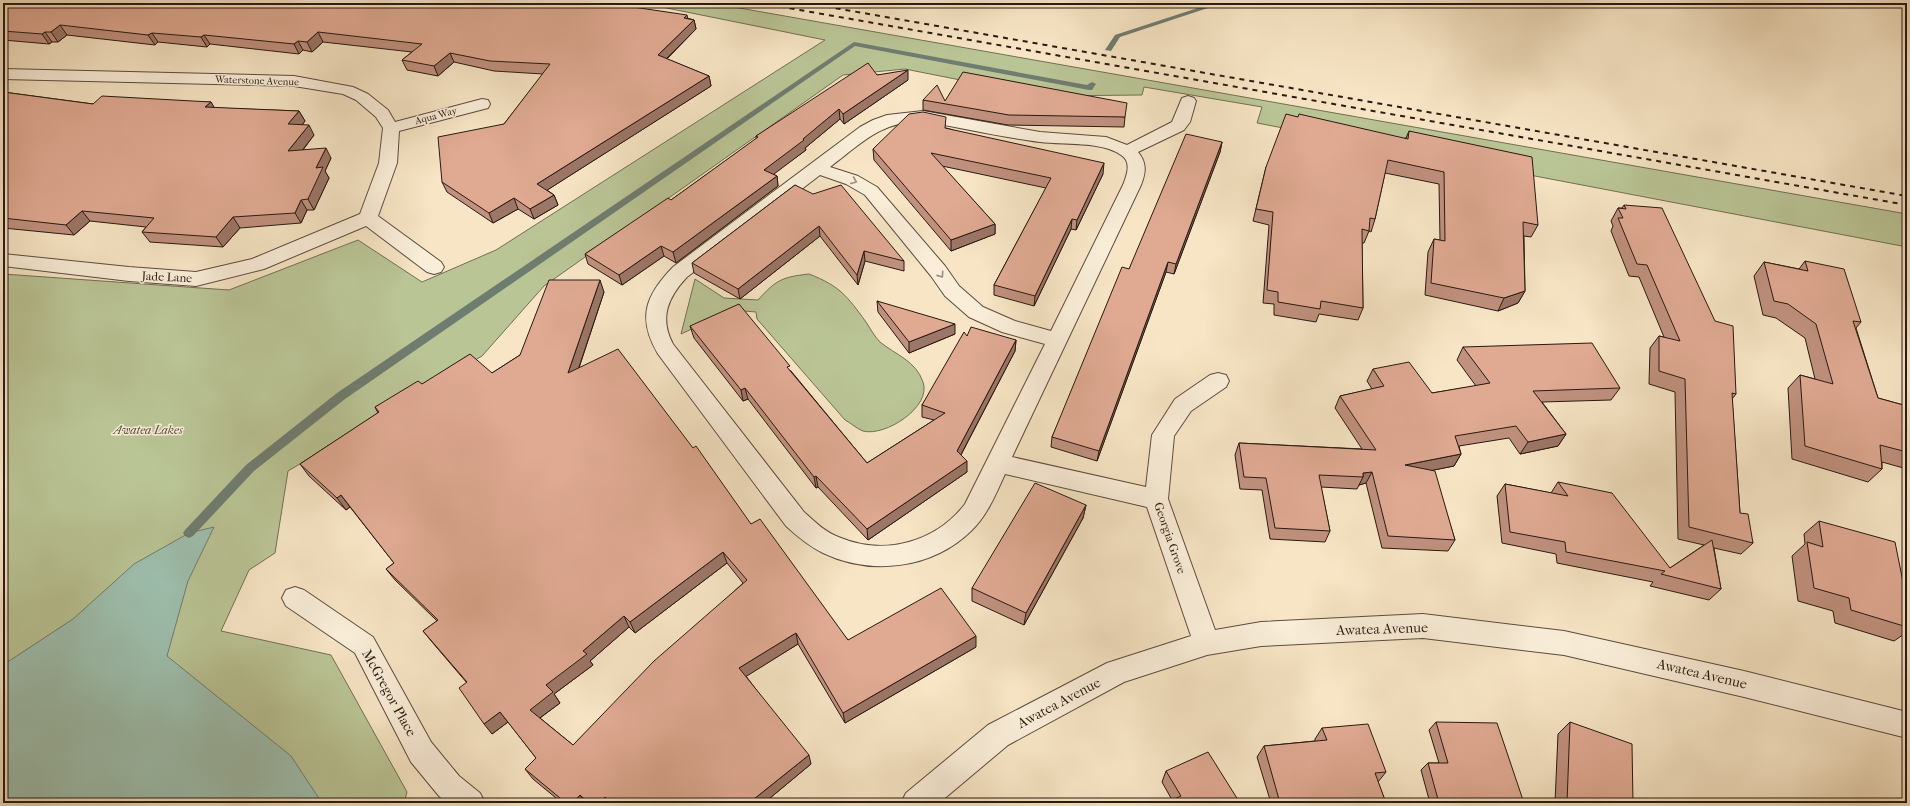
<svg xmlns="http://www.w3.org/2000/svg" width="1910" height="806" font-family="'IM FELL French Canon',serif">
<rect width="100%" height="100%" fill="#f7e5c5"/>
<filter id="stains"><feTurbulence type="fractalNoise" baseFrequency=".005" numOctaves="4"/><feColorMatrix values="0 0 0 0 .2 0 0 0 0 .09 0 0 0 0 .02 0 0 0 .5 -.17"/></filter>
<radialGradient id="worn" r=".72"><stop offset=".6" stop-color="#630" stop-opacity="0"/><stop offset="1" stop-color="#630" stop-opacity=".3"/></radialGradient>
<g fill="#bac596" stroke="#726f54">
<polygon points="642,3 711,3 1907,214 1907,247 1257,123 1262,107 1144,87 1142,95 1041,96 905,69 843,75 544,286 482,356 288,471 275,553 249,570 221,631 331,655 407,792 404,803 3,803 3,274 229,290 358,240 422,282 496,250 825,40"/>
<path d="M809 274C840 286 847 296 866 322 870 328 874 336 880 342 896 355 916 361 923 382 932 407 885 437 863 431 857 429 851 423 845 420L757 319 756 312 733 310 681 334 695 279 724 298 758 300C776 280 782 277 809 274Z"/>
</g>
<polygon fill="#9ec0af" stroke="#6f7d70" points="214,527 188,581 167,656 291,756 322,803 3,803 3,665 73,619 134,564 189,533"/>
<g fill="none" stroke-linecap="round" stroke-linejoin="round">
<g fill="#6f7d70" fill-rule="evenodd">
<polygon points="1213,3 1223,3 1120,37 1111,51 1105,50 1115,35"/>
<polygon points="854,42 1087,85 1092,82 1096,84 1092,90 1089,90 855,46 345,399 254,471 193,536 189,538 185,536 183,533 185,530 246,465 337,393"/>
</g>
<g stroke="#5c4c3f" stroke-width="2">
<g id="minor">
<polygon points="3,69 294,76 353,87 368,94 388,110 395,122 482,99 488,100 490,104 488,108 399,131 397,163 378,216 441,262 444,267 441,272 434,274 427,272 366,226 264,269 196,286 129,281 3,266 3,254 129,267 196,272 252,259 360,214 379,163 383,128 376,117 356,100 343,94 294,86 3,79"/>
<path d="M1188 96 1194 98 1196 101 1190 122 1184 130 1138 152C1147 163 1146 172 1141 185L1012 457 1146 487 1152 435 1175 399 1210 375 1218 373 1226 375 1229 381 1226 387 1191 411 1174 436 1168 499 1215 630 1261 622 1423 614 1564 631 1744 671 1907 712V738L1744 697 1564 655 1423 638 1261 646 1207 655 1124 682 1008 745 939 803H901L906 793 988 725 1107 663 1191 636 1147 507 1005 474C996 494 987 516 971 531 932 569 871 576 823 553 809 546 798 537 786 526L658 354C637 318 645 296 673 267L860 127 873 120 887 115 923 111 1040 132 1106 137 1127 145 1172 122 1182 98ZM923 121C962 128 1001 137 1040 142 1063 145 1102 141 1121 155 1132 162 1127 175 1123 185L1051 331 1015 321 983 307 959 286 945 266 877 187 858 176 830 167C863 142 880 122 923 121ZM820 175 846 184 865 195 931 276 945 296 969 317 1002 332 1045 344 965 504C936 542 885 556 841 538 826 533 815 522 804 512L673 344C659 318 668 297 687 277Z"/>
<polygon points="295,587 304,590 373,637 431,742 459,776 480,793 485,803 447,803 439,796 411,762 355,653 286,606 282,598 286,590"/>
</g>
</g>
<use href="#minor" fill="#faeed9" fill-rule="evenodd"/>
<g stroke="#291912" stroke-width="2" stroke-dasharray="5 5" stroke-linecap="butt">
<polyline points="760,3 1907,205"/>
<polyline points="806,3 1907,196"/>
</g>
</g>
<g fill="#c0917e" stroke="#291912" fill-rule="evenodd">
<polygon points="3,3 687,18 694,20 696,29 667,59 709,76 711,86 547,190 554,195 558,205 534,219 518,209 493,223 447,192 442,182 504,124 543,74 494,71 454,62 438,76 407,70 402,60 412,52 323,42 312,52 303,50 299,54 210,44 207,47 158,42 155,45 67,35 58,42 52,42 49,44 3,40"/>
<polygon points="877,75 908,80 844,124 840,119 805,148 806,150 773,174 777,176 778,186 676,263 664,256 622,285 588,264 585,254 671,200 756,139 756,136"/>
<polygon points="3,92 93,104 211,102 214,108 299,111 305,121 302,125 314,135 303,150 331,158 325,171 329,178 314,210 307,210 301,223 240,228 223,247 150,242 142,232 146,227 90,221 74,235 3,228"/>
<polygon points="923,100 945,101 1125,117 1124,127 1008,125 923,110"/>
<polygon points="946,128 1103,174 1076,230 1071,229 1034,306 994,295 994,285 1046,188 942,166 995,224 995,234 951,251 874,160 873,149"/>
<polygon points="1409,131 1538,225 1531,237 1524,236 1525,291 1518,303 1498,311 1425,295 1428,252 1434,239 1440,240 1439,184 1385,173 1375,219 1371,232 1369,231 1364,243 1362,243 1363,308 1358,320 1319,314 1316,322 1274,315 1274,304 1263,303 1269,225 1253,221 1266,167 1406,138"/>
<polygon points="1222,142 1220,152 1174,274 1166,272 1097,461 1051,447 1052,437 1129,269"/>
<polygon points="795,185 904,261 904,271 865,261 858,285 820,236 740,299 694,273 692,263"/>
<polygon points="1624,205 1736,394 1732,399 1740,513 1753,543 1741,554 1714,548 1721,589 1709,600 1650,586 1653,582 1557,563 1556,554 1502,543 1497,496 1505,484 1551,493 1558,482 1670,568 1704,545 1678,539 1675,392 1649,384 1650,348 1659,336 1664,337 1639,277 1629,276 1611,231 1613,226 1611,221 1618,208 1622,208"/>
<polygon points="1805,261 1861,322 1856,328 1878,398 1907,406 1907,469 1882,462 1882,469 1868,482 1792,459 1788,388 1800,375 1815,379 1805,338 1776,318 1763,315 1754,276 1764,262 1799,269"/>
<path d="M604 292 579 368 751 524 848 640 976 647 845 723 798 644 746 676 811 764 764 803H562L533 779 525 769 536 758 508 722 492 734 467 683 432 642 423 631 437 621 395 580 386 569 394 563 350 507 346 510 309 476 300 464 378 413 375 407 422 384 492 373 520 355ZM727 563 743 583 573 745 540 718 560 703 554 694 593 665 590 661 629 627 635 633Z"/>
<polygon points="877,301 955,334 909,353 878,312"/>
<polygon points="690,326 791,371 867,463 934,420 922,417 922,405 967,336 1016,340 1015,351 961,455 967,472 868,540 818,487 816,488 748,399 743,401 694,338"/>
<polygon points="1463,347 1620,388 1611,400 1542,402 1566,434 1558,446 1520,454 1509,438 1459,446 1461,454 1454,466 1433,470 1455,540 1448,551 1382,548 1366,483 1359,485 1357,489 1321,487 1330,531 1325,542 1270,539 1262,490 1240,489 1235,455 1239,443 1362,449 1335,408 1340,396 1372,389 1367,381 1373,369 1432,393 1476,386 1457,360"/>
<polygon points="1086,505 1083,518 1024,625 972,601 972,588"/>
<polygon points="1819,521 1907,602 1907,632 1894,641 1835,623 1833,611 1798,601 1792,556 1805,544 1804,534"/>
<polygon points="1436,722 1524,803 1430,803 1421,770 1428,763 1439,763 1429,730"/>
<polygon points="1570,722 1633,803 1555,803 1558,734"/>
<polygon points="1322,728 1386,772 1378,782 1386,803 1271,803 1257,757 1264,746 1315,741 1315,739"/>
<polygon points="1166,771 1240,803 1172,800 1162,782"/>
</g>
<g fill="#9c7666" stroke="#291912">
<polygon points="687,15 689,24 684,18"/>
<polygon points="694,20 696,29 660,65 658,55"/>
<polygon points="60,25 67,35 58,42 51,32"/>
<polygon points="45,32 52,42 49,44 42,34"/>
<polygon points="318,32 323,42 312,52 307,42"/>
<polygon points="152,33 158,42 155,45 148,35"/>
<polygon points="204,35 210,44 207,47 201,37"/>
<polygon points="298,41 303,50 299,54 294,44"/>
<polygon points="450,53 454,62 438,76 434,66"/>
<polygon points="908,70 908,80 844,124 843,114"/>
<polygon points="709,76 711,86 541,194 537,184"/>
<polygon points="211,102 217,112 205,107"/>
<polygon points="839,109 840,119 805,148 806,150 766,180 764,170"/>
<polygon points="299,111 305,121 294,134 288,124"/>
<polygon points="309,125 314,135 294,161 288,151"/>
<polygon points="1222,142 1220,152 1174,274 1176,264"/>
<polygon points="326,148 331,158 325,171 329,178 314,210 308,199 316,168"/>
<polygon points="1104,163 1103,174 1076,230 1077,220"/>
<polygon points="777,176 778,186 676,263 673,252"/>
<polygon points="554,195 558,205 534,219 530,209"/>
<polygon points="514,198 518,209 493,223 489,213"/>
<polygon points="301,200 307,210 301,223 295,213"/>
<polygon points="82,211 90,221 74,235 66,225"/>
<polygon points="233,217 240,228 223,247 216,237"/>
<polygon points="1072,219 1071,229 1034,306 1035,296"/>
<polygon points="995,224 995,234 951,251 951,240"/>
<polygon points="819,226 820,236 740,299 738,289"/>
<polygon points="661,246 664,256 622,285 619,275"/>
<polygon points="864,251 865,261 858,285 857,275"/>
<polygon points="1168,262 1166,272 1097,461 1099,451"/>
<polygon points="600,280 604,292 573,385 568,373"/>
<polygon points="1525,291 1518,303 1498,311 1504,298"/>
<polygon points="955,324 955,334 909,353 909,342"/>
<polygon points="1016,340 1015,351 957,462 957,451"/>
<polygon points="745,388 748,399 743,401 741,390"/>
<polygon points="1566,434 1558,446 1520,454 1528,442"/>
<polygon points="1461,454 1454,466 1399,477 1405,465"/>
<polygon points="967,461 967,472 868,540 867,529"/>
<polygon points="1372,472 1366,483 1359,485 1363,477 1363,473"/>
<polygon points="816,476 818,487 816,488 814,477"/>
<polygon points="341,495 350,507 346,510 337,498"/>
<polygon points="1086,505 1083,518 1024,625 1026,613"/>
<polygon points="723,552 727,563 635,633 630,622"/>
<polygon points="624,616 629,627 590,661 593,665 554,694 560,703 537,720 530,710 546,685 583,651"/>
<polygon points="796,633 798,644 742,679 739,668"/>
<polygon points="976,636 976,647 845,723 843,713"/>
<polygon points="500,712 508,722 492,734 484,724"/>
<polygon points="809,755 811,764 764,803 756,803 754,799"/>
<polygon points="580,795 586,803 573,803"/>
<polygon points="605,797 609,803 600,803"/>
</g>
<g fill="#dfa992" stroke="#291912" fill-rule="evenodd">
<polygon points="3,3 606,3 687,15 684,18 694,20 658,55 709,76 537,184 554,195 530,209 514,198 489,213 442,182 438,137 504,124 550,64 490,61 450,53 434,66 402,60 422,44 318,32 307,42 298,41 294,44 204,35 201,37 152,33 148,35 60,25 51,32 45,32 42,34 3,31"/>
<polygon points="868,63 877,75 908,70 843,114 839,109 803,139 804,140 764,170 777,176 673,252 661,246 619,275 585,254 668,198 671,200 758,137 756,136"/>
<polygon points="963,72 1127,103 1125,117 1009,115 923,100 937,85 945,101"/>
<polygon points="3,92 93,104 102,96 211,102 205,107 299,111 288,124 309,125 288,151 326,148 316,168 323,167 308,199 301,200 295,213 233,217 216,237 142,232 154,218 82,211 66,225 3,218"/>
<polygon points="923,112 946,117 945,128 1104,163 1077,220 1072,219 1035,296 994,285 1051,178 931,153 995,224 951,240 873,149 909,114"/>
<polygon points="1286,114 1298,117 1299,114 1408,139 1409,131 1532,157 1538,225 1523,222 1525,291 1504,298 1431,283 1434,239 1445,241 1444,172 1388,160 1375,219 1370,218 1369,231 1362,229 1363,308 1321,301 1320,309 1278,302 1278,292 1267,290 1273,212 1256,209 1266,167"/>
<polygon points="1186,134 1222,142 1176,264 1168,262 1099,451 1052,437 1122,267 1129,269"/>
<polygon points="795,185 813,194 841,185 904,261 864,251 857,275 819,226 738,289 692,263"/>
<polygon points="1624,205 1662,208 1715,321 1733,326 1736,394 1732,393 1740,513 1748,514 1753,543 1689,527 1685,379 1659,371 1659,336 1680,341 1647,265 1637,264 1618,218 1623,218 1618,208 1626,209"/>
<polygon points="1805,261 1844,269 1861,322 1853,321 1878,398 1907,406 1907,452 1880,445 1882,469 1805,446 1800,375 1833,384 1816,324 1788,304 1774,301 1764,262 1808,271"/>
<path d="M549 280H600L568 373 618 349 693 448 696 446 751 524 760 519 848 640 941 588 976 636 843 713 796 633 739 668 809 755 754 799 760 803H612L605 797 600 803H589L580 795 573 803H566L525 769 536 758 500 712 484 724 459 688 467 682 423 631 438 620 386 569 394 563 341 495 337 498 300 464 379 412 375 407 418 381 422 384 470 354 492 373 520 355ZM723 552 747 580 654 661 573 745 530 710 553 692 546 685 587 654 583 651 624 616 630 622Z"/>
<polygon points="877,301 955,324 909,342"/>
<polygon points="739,304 790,366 787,367 867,463 945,413 922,405 964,332 967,336 971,327 1016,340 957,451 967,461 867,529 816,476 814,477 745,388 741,390 690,326"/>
<polygon points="1592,343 1620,388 1533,391 1566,434 1528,442 1516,426 1455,436 1461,454 1405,465 1435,471 1455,540 1388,536 1372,472 1363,473 1363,477 1319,475 1330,531 1275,528 1266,478 1244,477 1239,443 1376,450 1340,396 1384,386 1373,369 1409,362 1432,393 1490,383 1463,347"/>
<polygon points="1558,482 1612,493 1670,568 1712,540 1721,589 1661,574 1665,571 1566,552 1565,542 1510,532 1505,484 1568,496"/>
<polygon points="1035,483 1086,505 1026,613 972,588"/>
<polygon points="1819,521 1895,542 1907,602 1907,627 1851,610 1849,598 1814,588 1807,542 1823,547"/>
<polygon points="1436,722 1497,723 1524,803 1439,803 1428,763 1448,763"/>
<polygon points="1570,722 1632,744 1633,803 1567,803"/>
<polygon points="1368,724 1386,772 1375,773 1386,803 1280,803 1264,746 1327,740 1322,728"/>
<polygon points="1208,752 1240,803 1165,803 1181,796 1166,771"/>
</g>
<defs><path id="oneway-chevron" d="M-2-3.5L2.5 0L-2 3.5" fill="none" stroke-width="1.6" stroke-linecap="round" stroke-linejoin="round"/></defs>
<g stroke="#9c8e7f">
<use href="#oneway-chevron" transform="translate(854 181) rotate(23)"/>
<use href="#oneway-chevron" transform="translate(941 275) rotate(55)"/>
</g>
<g text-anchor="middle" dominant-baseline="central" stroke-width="3" stroke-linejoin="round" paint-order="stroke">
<g font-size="10" fill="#291912" stroke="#faeed9">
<text transform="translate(257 81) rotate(2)">Waterstone Avenue</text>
<text transform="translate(436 116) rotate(-15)">Aqua Way</text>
</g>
<g font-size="12" fill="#291912" stroke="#faeed9">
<text transform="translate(167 277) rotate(3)">Jade Lane</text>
<text transform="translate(1170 538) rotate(71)">Georgia Grove</text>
</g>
<g font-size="12" font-style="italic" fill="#544d3a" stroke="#faeed9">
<text x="148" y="430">Awatea Lakes</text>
</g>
<g font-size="14" fill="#291912" stroke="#faeed9">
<text transform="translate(1382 629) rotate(-2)">Awatea Avenue</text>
<text transform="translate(1702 674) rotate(13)">Awatea Avenue</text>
<text transform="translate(389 693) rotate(61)">McGregor Place</text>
<text transform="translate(1059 703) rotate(-28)">Awatea Avenue</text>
</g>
</g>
<rect width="1910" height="806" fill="none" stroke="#f7e5c5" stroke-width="16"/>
<rect x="4" y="4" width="1902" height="798" fill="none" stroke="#291912" stroke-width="2"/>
<rect x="8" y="8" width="1894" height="790" fill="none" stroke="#291912"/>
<rect width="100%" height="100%" filter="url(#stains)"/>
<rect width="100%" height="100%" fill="url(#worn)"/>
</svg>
